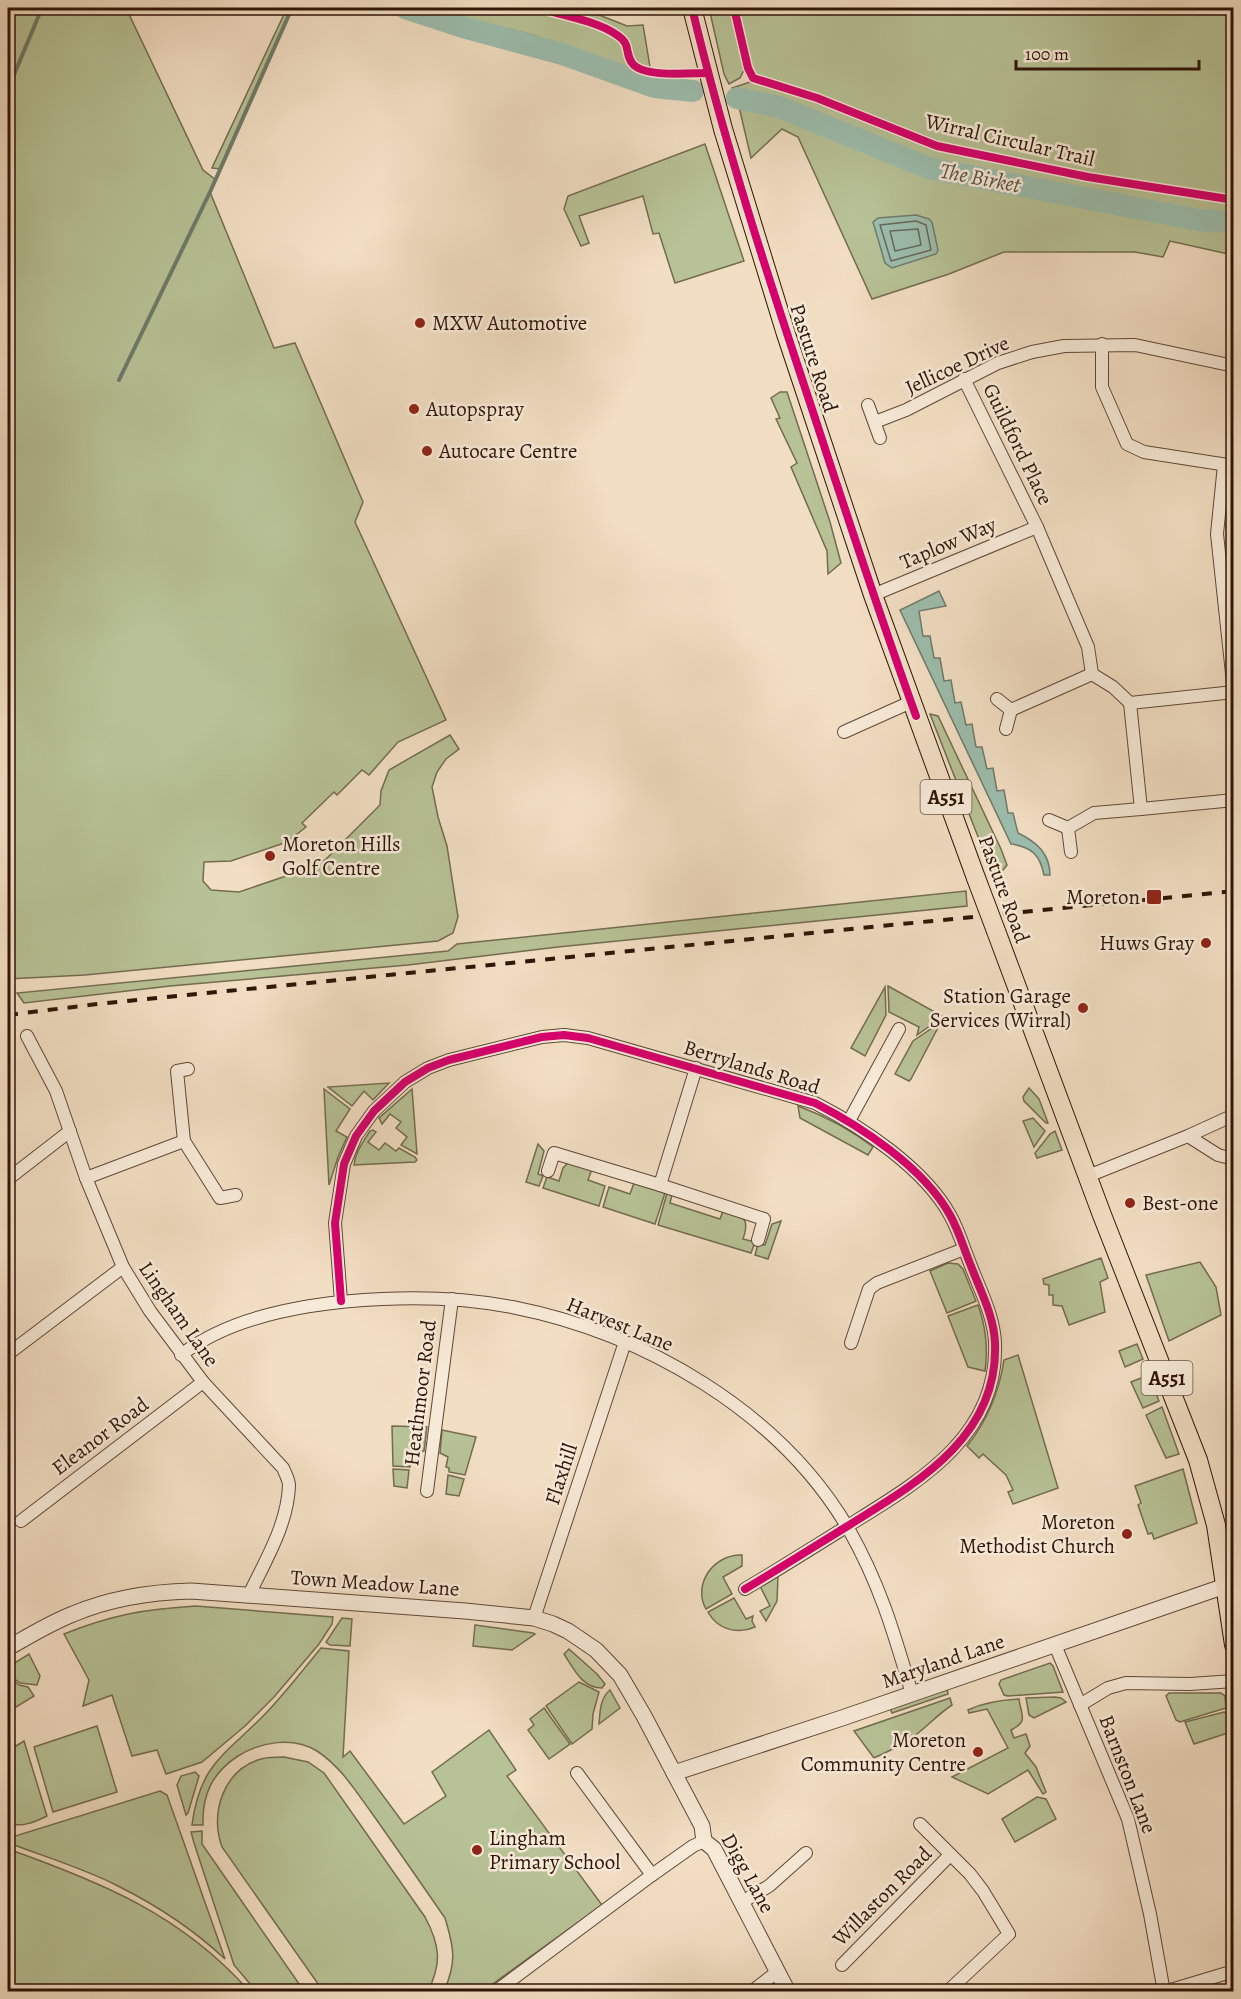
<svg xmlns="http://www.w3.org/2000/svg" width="1241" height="1999" font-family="Alegreya,serif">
<rect width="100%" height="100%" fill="#f2dec3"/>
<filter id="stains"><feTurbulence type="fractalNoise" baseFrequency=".00333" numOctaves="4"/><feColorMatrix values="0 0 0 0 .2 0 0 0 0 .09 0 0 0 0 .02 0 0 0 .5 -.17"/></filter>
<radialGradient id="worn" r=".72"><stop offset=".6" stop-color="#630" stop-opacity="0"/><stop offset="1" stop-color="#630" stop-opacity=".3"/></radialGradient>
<g fill="#b7c296" stroke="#736c4f" stroke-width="1.5">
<polygon points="8,8 126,8 203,170 216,180 210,192 274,348 295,343 363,502 355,522 446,720 398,742 369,775 362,770 337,795 334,792 302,823 306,827 287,842 231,861 204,862 203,881 211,890 239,892 295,873 325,860 380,805 381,791 389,770 450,735 459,749 446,759 437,772 432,787 438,817 447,846 458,917 453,933 438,941 85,975 8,979"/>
<polygon points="285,8 292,8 220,169 212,168 286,10"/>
<polygon points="426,8 530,8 599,29 616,36 622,44 624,54 629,64 639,69 632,63 627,44 617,35 600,27 538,8 595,8 594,13 627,26 643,25 651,73 625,69 535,36"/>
<polygon points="709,8 731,8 744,70 740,78 729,84 724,74"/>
<polygon points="737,8 1233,8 1233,198 1127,182 936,142 805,91 755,77 750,67"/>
<polygon points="753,81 818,101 939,148 980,158 1170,193 1233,202 1233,255 1170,241 1163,257 1135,252 1004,252 949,274 872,299 798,137 782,129 751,158 737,98 732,88"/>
<polygon points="705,144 744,261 675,283 659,233 653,234 643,196 579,216 589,243 581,246 564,209 568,196"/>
<polygon points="780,392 787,392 830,522 841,563 828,574 827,551 791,467 797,463 776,419 780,418 771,398"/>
<polygon points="930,714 938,716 1001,849 1007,865 995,880"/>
<polygon points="966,891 967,906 558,947 408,965 170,986 24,1003 17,993 448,951 457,944"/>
<polygon points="888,986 942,1016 941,1018 917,1035 919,1027 889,1012"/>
<polygon points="885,987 886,1015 865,1056 851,1048"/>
<polygon points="941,1022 911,1079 909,1081 895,1074 913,1041"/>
<polygon points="389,1083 373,1100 364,1091 352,1106 328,1087"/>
<polygon points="1029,1088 1039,1099 1048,1123 1046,1123 1024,1101 1023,1097"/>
<polygon points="324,1089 350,1109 336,1131 347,1137 338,1157 329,1185"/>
<polygon points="412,1089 417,1154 401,1145 407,1137 396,1128 401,1122 390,1114 382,1124 379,1118"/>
<path d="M798 1106C825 1116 850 1129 873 1147L868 1155 800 1118Z"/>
<polygon points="1033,1118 1045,1131 1034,1147 1023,1121"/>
<path d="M373 1130 376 1132 368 1142 379 1150 385 1143 396 1151 399 1148 415 1157 417 1160 415 1162 354 1165C355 1152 364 1141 370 1131Z"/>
<polygon points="1055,1131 1062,1150 1037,1158 1035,1153 1050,1134"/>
<polygon points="538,1144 544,1151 538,1174 543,1176 539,1186 526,1182"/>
<polygon points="568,1163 592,1169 588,1180 605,1186 599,1206 543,1188 547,1177 559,1181 563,1168"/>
<polygon points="634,1183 665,1193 655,1224 603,1207 609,1187 630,1194"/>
<path d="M667 1193 672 1195 670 1203 720 1219 723 1211C742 1217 751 1216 743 1239L755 1242 751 1253 658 1225Z"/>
<polygon points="781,1221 768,1259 755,1255 758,1244 765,1245 772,1224"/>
<polygon points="1101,1258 1108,1278 1100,1282 1105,1312 1069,1325 1062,1306 1053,1305 1053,1295 1049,1295 1049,1285 1044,1284 1043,1279"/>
<polygon points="1200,1262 1216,1287 1221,1315 1169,1341 1146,1275"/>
<polygon points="948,1263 958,1264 963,1269 976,1301 947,1313 930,1271"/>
<path d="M978 1305C986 1327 988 1349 985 1371L968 1367 948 1316Z"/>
<polygon points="1137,1344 1143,1359 1125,1367 1119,1351"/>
<path d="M1018 1355 1058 1488 1013 1504 1008 1492 1013 1490 1006 1475 983 1454 979 1458 967 1446C988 1420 999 1393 1004 1360Z"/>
<polygon points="1149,1375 1159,1401 1143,1408 1131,1382"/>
<polygon points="1162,1407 1179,1454 1166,1458 1146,1415"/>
<polygon points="392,1426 427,1427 424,1451 412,1453 410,1467 393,1466"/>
<polygon points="442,1430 476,1437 465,1475 449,1472 449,1468 446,1467 448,1457 440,1453"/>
<polygon points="393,1469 409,1470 407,1488 394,1486"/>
<polygon points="1183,1469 1197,1523 1154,1539 1152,1533 1148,1534 1138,1505 1141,1503 1135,1486"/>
<polygon points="448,1475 464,1479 459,1496 446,1494"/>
<path d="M742 1555V1566L723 1577 732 1594 706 1609C692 1584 714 1554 742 1555Z"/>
<polygon points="778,1575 777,1601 766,1621 760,1611 770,1606 760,1586"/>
<path d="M734 1598 746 1619 753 1616 752 1621 755 1627C737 1635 717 1629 708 1612Z"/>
<path d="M196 1606 333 1617 332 1624 319 1644 274 1697 245 1726 202 1762 166 1774 157 1750 132 1756 112 1695 83 1706 89 1680 64 1634C111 1615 145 1609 196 1606Z"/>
<polygon points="342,1618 352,1619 350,1646 330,1645 326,1642"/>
<polygon points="475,1625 533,1633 535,1634 512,1650 473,1646"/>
<path d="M321 1648 349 1651 343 1757 350 1751 404 1824 446 1796 432 1772 489 1730 516 1770 507 1776 602 1905 483 1991H444C457 1962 454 1948 445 1918 420 1882 396 1847 371 1812 355 1790 340 1766 317 1751 293 1736 260 1742 238 1756 212 1773 202 1795 203 1825H192C200 1762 227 1754 267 1712 286 1692 303 1670 321 1648Z"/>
<path d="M569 1649 597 1674 605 1684 602 1688C582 1688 574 1669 564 1654Z"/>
<polygon points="29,1654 40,1676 37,1685 20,1683 8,1674 8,1667"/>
<polygon points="1050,1663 1053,1666 1063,1692 1008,1696 1004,1695 999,1684 1001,1680"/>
<polygon points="8,1676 19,1685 28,1687 34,1696 8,1712"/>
<polygon points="579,1682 599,1692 593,1714 592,1729 572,1744 546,1706"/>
<polygon points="947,1688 948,1694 892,1713 890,1708"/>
<path d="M610 1690 620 1708 599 1724C600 1712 600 1698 610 1690Z"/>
<polygon points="1169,1693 1221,1693 1225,1696 1226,1708 1180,1722 1176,1720 1166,1696"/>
<polygon points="1055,1697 1061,1698 1066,1702 1034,1718 1029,1715 1026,1698"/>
<path d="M950 1698 952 1705C935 1716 922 1733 904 1743 894 1749 884 1753 874 1758L854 1731Z"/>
<path d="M1019 1699C1021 1716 1029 1721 1011 1730L1014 1738 1026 1734 1030 1746 1025 1753 1036 1767 1046 1792 1043 1794 1028 1770 988 1794 952 1777 1008 1748 987 1709 969 1713 968 1710C985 1702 1001 1700 1019 1699Z"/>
<polygon points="544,1708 570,1744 549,1759 528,1730 534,1725 530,1719"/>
<polygon points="1224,1712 1228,1714 1231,1732 1194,1744 1185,1722"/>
<polygon points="97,1726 117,1792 53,1812 34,1747"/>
<path d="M24 1741 47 1816C35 1822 21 1828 8 1823V1751Z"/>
<path d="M284 1757 308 1762 324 1773 425 1917C440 1945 442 1963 428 1991H323L222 1847C210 1813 223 1770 261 1759 268 1757 277 1757 284 1757Z"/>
<polygon points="195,1772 199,1776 188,1813 186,1815 177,1785 181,1776"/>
<path d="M160 1791 167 1795 225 1959C194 1930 156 1905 118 1886 83 1868 45 1857 9 1843L12 1837Z"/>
<polygon points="1037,1797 1046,1799 1056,1819 1015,1842 1002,1819"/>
<polygon points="202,1831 202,1844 304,1991 256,1991 234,1965 194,1843 191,1832"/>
<path d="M8 1849C101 1882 182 1915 249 1991H8Z"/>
</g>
<g fill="#9cbdad" stroke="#707a6b" stroke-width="1.5">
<polygon points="916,215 929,219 932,222 938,250 936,254 892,268 885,263 873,222 878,218"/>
<path d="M939 591 946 606 919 611 923 636H930L934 658H940L944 681 951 680 955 703 961 702 966 725 972 724 976 747H982L987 769 993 768 997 791 1004 790 1008 813H1013L1018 833C1037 842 1050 854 1050 875H1044C1040 855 1032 847 1011 844L900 610Z"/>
</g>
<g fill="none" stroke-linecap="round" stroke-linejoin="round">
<g stroke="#66695a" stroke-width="1.5">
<polygon points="916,221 926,225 931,250 891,261 880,225"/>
<polygon points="918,229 921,245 895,251 890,231"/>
</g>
<g stroke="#707a6b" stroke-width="4">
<polyline points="8,89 42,8"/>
<polyline points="119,380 210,192 292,8"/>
</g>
<g stroke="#9cbdad" stroke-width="22">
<polyline points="405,8 466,28 562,54 654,87 693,91"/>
<polyline points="737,98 779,107 929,168 1198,220 1234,222"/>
</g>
<g stroke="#604737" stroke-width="14">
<g id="minor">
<polyline points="1102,344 1102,387 1127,444 1144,452 1234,466"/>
<polyline points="964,379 1037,527 1088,647 1092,674 1113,687 1130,703 1234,692 1217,534 1224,465"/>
<polyline points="868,405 880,438"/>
<polyline points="875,422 906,410 998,363 1032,352 1064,346 1135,345 1234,366"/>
<polyline points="873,595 1037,527"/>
<polyline points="997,699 1011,710"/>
<polyline points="1130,703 1141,809 1234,800"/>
<polyline points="1011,710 1092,674"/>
<polyline points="1006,729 1011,710"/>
<polyline points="844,732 911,702"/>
<polyline points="1049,820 1068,828"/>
<polyline points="1071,852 1068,828 1094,813 1141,809"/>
<path d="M27 1036 56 1091 86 1178 123 1267 150 1311 203 1382 283 1468C285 1473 289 1480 289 1485 288 1524 265 1561 249 1595"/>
<polyline points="188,1069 177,1071 184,1141 220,1198 236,1195"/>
<polyline points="849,1121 899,1029"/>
<polyline points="1188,1136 1218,1155 1234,1159"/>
<polyline points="548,1171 554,1153 660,1185 764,1219 758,1240"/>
<polyline points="1088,1176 1188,1136 1234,1115"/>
<polyline points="86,1178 184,1141"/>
<polyline points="8,1179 70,1131"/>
<polyline points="660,1185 696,1068"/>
<path d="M341 1301 335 1223 344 1164 356 1136 374 1111 405 1082 428 1068 449 1060 542 1037 564 1035 588 1038 815 1103C862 1127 924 1168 950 1215 959 1231 964 1249 971 1266 980 1290 994 1316 995 1343 999 1438 915 1484 846 1527 812 1548 779 1569 745 1589"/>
<polyline points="851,1343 869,1289 877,1283 964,1249"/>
<polyline points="8,1354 123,1267"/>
<path d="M181 1355C234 1314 316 1302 382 1299 425 1297 470 1299 512 1307 644 1333 779 1411 848 1528 880 1584 894 1633 912 1694"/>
<polyline points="427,1491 452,1299"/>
<polyline points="21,1521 203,1382"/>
<polyline points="534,1618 625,1342"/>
<polyline points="1055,1645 1128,1819 1150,1914 1164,1992"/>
<polyline points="1080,1705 1108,1688 1126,1683 1190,1684 1234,1681"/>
<polyline points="577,1773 652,1875"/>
<polyline points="920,1824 970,1874 983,1891 1009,1934 947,1992"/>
<polyline points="742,1902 769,1886 806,1853"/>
<polyline points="842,1965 950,1855"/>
<polyline points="495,1992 652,1875 693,1846 704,1841"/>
<polyline points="751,1992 777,1972"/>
<polyline points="1164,1992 1234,1971"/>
</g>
</g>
<g stroke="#604737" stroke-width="17">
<g id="tertiary">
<path d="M8 1648C29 1636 50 1623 73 1614 111 1598 151 1592 191 1591L465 1611 534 1618 553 1624 568 1631 596 1650 620 1675 644 1716 702 1826 704 1841 714 1849 788 1992"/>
<polyline points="674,1773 842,1718 1225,1586"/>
</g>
</g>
<g stroke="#2f1508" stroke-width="20">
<g id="primary">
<polyline points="692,8 723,129 786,334 873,595 976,878"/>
<polyline points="996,931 1102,1215 1198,1460 1216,1525 1234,1645"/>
</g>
</g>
<use href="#minor" stroke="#f7ead8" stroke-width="12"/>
<use href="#tertiary" stroke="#f7ead8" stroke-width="15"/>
<use href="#primary" stroke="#f2dec3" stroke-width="18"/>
<polyline stroke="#2f1508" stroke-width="4" stroke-dasharray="10 10" stroke-linecap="butt" points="8,1015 97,1004 1234,891"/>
<g stroke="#2f1508" stroke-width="20" stroke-linecap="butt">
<polyline id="primary-bridge" points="976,878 996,931"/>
</g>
<use href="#primary-bridge" stroke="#f2dec3" stroke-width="18"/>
<g stroke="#f7ead8" stroke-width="11">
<g id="cycleway">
<path d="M538 8C562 15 597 21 617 35 632 45 624 52 632 63 643 78 690 73 708 73"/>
<path d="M692 8C725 146 769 280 814 415 847 516 880 616 916 716"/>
<polyline points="734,8 748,68 753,78 817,98 937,146 1088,177 1234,200"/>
<path d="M341 1301 335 1223 344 1164 356 1136 374 1111 405 1082 428 1068 449 1060 542 1037 564 1035 588 1038 815 1103C862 1127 924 1168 950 1215 959 1231 964 1249 971 1266 980 1290 994 1316 995 1343 999 1438 915 1484 846 1527 812 1548 779 1569 745 1589"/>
</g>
</g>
<use href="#cycleway" stroke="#d6006c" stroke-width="8"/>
</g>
<g fill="#8f2418" stroke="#f7ead8" stroke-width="2">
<circle cx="420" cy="323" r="6"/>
<circle cx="414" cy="409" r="6"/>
<circle cx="427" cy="451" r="6"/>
<circle cx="270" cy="856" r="6"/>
<rect x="1146" y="889" width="16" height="16" rx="3"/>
<circle cx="1206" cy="943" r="6"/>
<circle cx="1083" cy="1008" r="6"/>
<circle cx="1130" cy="1203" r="6"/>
<circle cx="1127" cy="1534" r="6"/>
<circle cx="978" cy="1752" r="6"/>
<circle cx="477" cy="1850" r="6"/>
</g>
<g text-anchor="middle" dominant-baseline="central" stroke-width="5" stroke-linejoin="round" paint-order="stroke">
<g fill="#f7ead8" stroke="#6b5546" stroke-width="1.5">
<rect x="920.5" y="780" width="51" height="34" rx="4.5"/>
<rect x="1141.5" y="1361" width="51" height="34" rx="4.5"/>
</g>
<g font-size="20" font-weight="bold" fill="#2f1508">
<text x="946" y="797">A551</text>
<text x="1167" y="1378">A551</text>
</g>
<g font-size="21" fill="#2f1508" stroke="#f7ead8">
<text transform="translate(1010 140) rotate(13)">Wirral Circular Trail</text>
<text transform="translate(814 358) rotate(72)">Pasture Road</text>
<text transform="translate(957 365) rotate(-25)">Jellicoe Drive</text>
<text transform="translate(1018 444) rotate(64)">Guildford Place</text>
<text transform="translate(948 543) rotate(-23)">Taplow Way</text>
<text transform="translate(1004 889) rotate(70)">Pasture Road</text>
<text transform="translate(752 1067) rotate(17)">Berrylands Road</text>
<text transform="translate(179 1314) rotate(55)">Lingham Lane</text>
<text transform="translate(620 1324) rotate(22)">Harvest Lane</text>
<text transform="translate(420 1393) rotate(-83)">Heathmoor Road</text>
<text transform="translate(100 1436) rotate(-37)">Eleanor Road</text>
<text transform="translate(561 1474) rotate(-72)">Flaxhill</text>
<text transform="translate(375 1583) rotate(4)">Town Meadow Lane</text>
<text transform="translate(943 1661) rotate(-19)">Maryland Lane</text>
<text transform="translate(1128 1774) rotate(69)">Barnston Lane</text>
<text transform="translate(748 1873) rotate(61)">Digg Lane</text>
<text transform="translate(882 1896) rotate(-45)">Willaston Road</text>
</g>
<g font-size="21" fill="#2f1508" stroke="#f7ead8" text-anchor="start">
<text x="432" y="323">MXW Automotive</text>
<text x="426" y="409">Autopspray</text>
<text x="439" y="451">Autocare Centre</text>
<text x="282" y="844">Moreton Hills<tspan x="282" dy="24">Golf Centre</tspan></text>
<text x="1140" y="897" text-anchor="end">Moreton</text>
<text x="1194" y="943" text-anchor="end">Huws Gray</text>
<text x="1071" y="996" text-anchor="end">Station Garage<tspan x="1071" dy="24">Services (Wirral)</tspan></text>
<text x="1142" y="1203">Best-one</text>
<text x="1115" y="1522" text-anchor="end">Moreton<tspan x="1115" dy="24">Methodist Church</tspan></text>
<text x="966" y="1740" text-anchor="end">Moreton<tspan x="966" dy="24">Community Centre</tspan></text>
<text x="489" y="1838">Lingham<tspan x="489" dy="24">Primary School</tspan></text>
</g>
<g font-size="22" font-style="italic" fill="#555042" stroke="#f7ead8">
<text transform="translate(980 178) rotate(11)">The Birket</text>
</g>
</g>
<rect width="1241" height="1999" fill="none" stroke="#f2dec3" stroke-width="30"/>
<rect x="9" y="9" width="1223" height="1981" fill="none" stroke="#2f1508" stroke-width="3"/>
<rect x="15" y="15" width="1211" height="1969" fill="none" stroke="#2f1508" stroke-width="1.5"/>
<path d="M1016 60v9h183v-9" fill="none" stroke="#2f1508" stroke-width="3"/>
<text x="1025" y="60" font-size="18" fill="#2f1508" stroke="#f7ead8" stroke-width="4.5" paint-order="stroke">100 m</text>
<rect width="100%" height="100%" filter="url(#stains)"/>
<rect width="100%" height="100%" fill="url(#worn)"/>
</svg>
